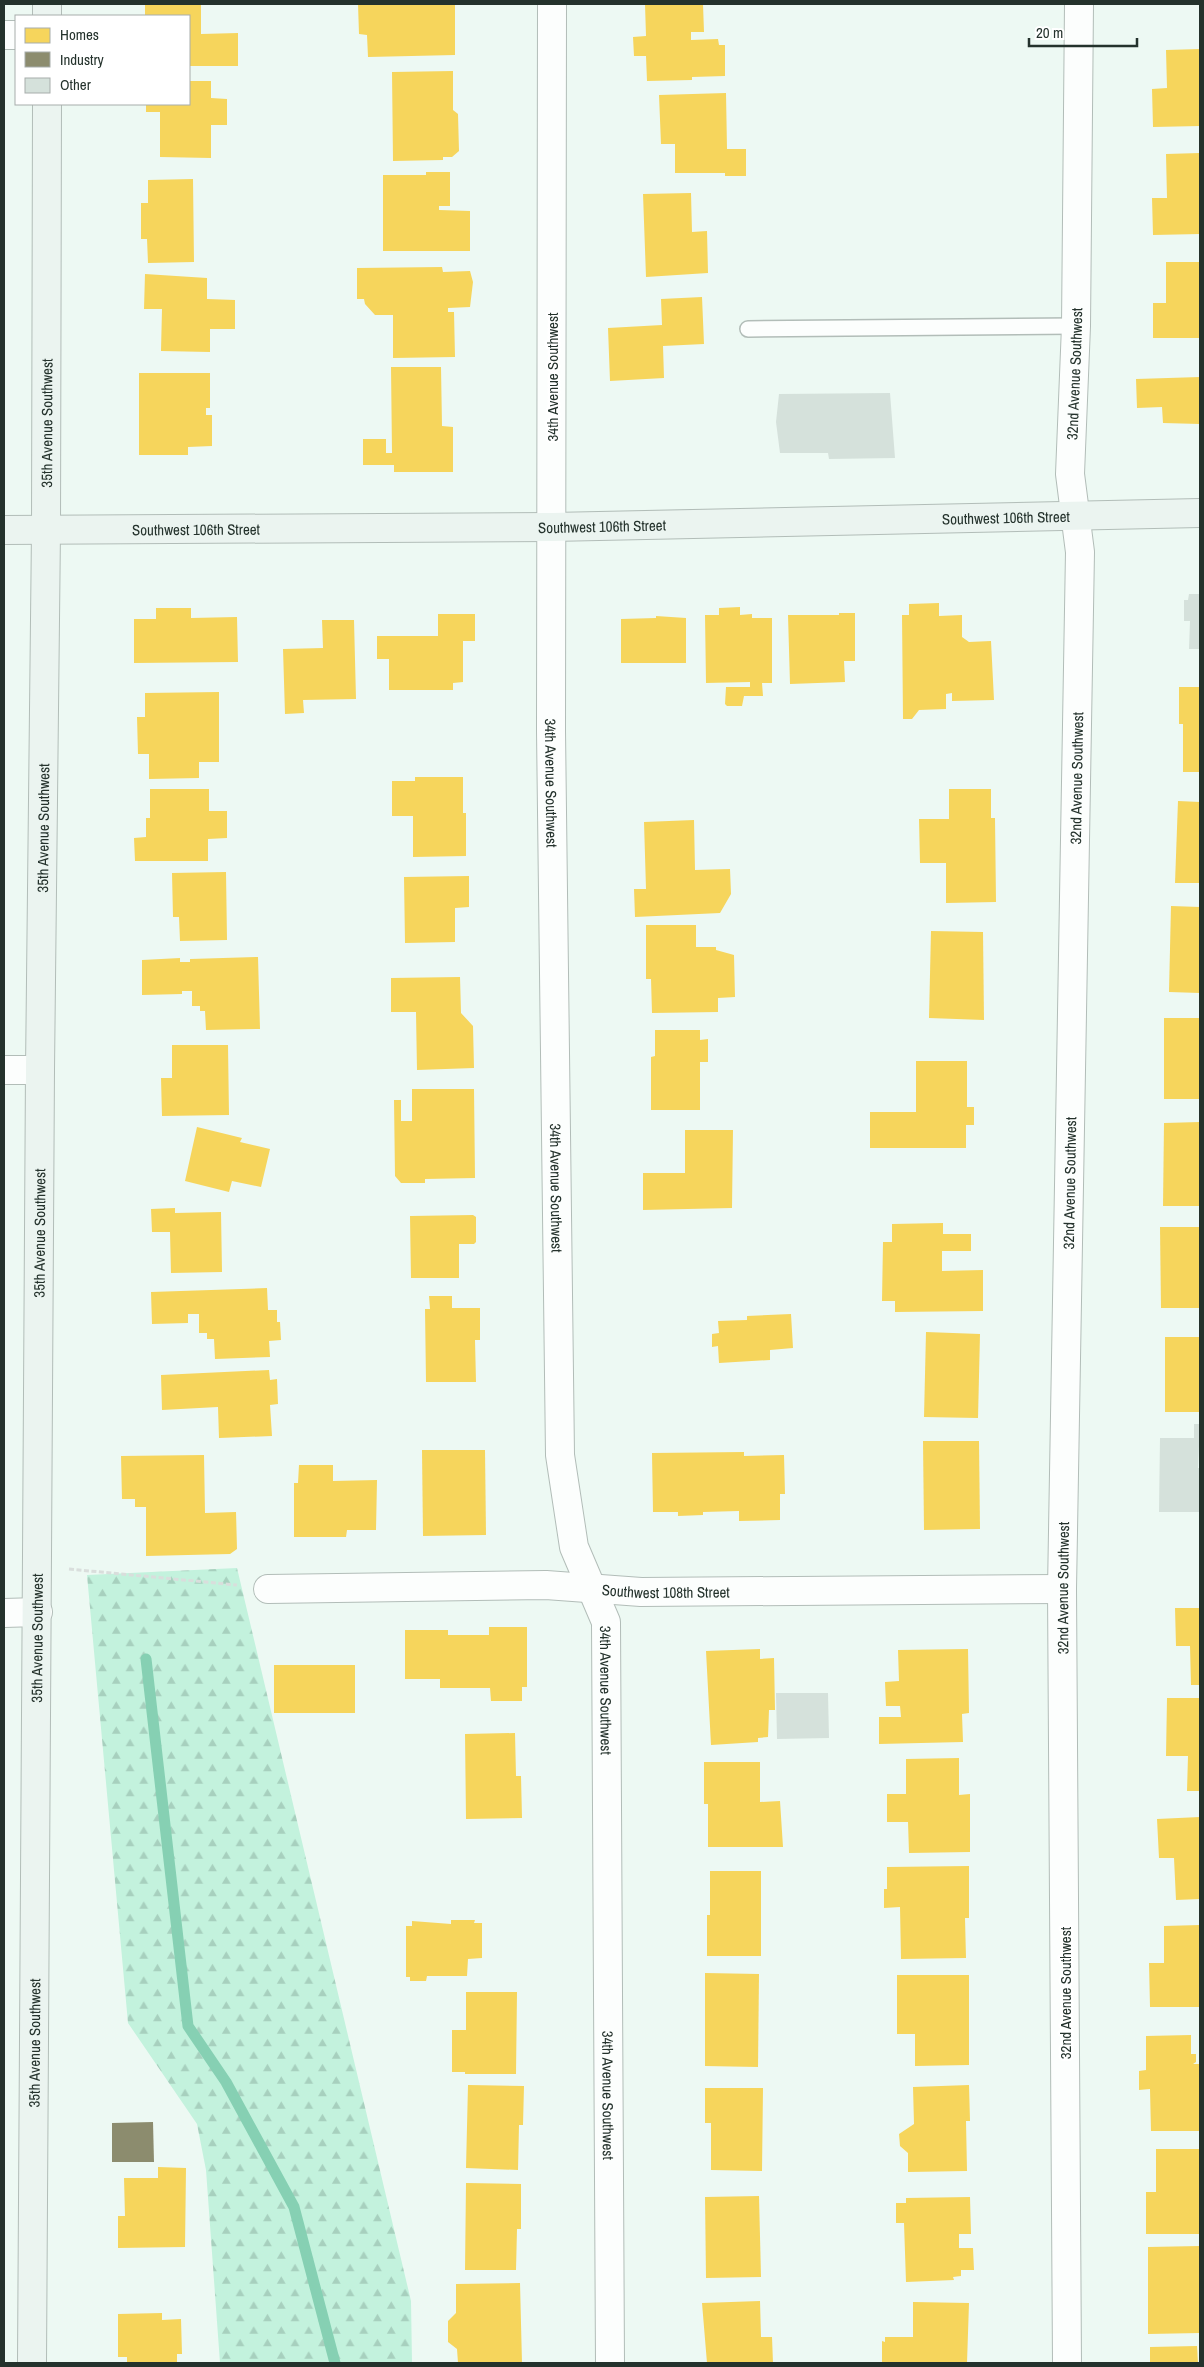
<svg xmlns="http://www.w3.org/2000/svg" width="1204" height="2367" font-family="'Archivo Narrow',sans-serif">
<defs>
<pattern id="forest-firs" width="22" height="20" patternUnits="userSpaceOnUse" patternTransform="scale(1.25)"><rect width="22" height="20" fill="#c3f2dd"/><path d="M5 1l3.5 6h-7zM16 11l3.5 6h-7z" fill="#a7d0be"/></pattern>
</defs>
<rect width="100%" height="100%" fill="#edf9f3"/>
<polygon fill="url(#forest-firs)" points="237,1568 411,2301 412,2363 220,2363 206,2170 197,2124 128,2023 87,1575"/>
<g fill="#f6d55c">
<polygon points="145,4 201,4 201,34 238,33 238,66 189,66 189,16 145,16"/>
<polygon points="358,4 455,4 455,55 368,57 367,35 359,34"/>
<polygon points="645,4 703,4 704,32 691,32 691,40 718,39 719,45 725,45 725,76 692,77 692,80 647,81 646,56 634,56 633,37 646,36"/>
<polygon points="1200,49 1200,126 1153,127 1152,89 1167,88 1166,50"/>
<polygon points="453,71 453,110 458,114 459,151 452,157 443,157 443,160 393,161 392,72"/>
<polygon points="189,81 211,81 211,98 227,99 227,125 211,125 211,158 160,157 160,112 146,112 146,104 189,104"/>
<polygon points="726,93 727,149 746,149 746,176 725,176 725,173 675,173 675,144 661,144 659,95"/>
<polygon points="1200,153 1200,234 1153,235 1152,198 1167,198 1166,154"/>
<polygon points="426,172 450,172 450,206 439,206 439,210 470,211 470,251 383,251 383,175 426,175"/>
<polygon points="193,179 194,262 148,263 147,239 141,239 141,203 148,203 148,180"/>
<polygon points="691,193 692,232 707,231 708,273 646,277 643,194"/>
<polygon points="1166,262 1200,262 1200,338 1153,338 1153,303 1166,303"/>
<polygon points="442,267 443,272 470,271 473,282 470,307 448,308 448,312 454,312 455,357 393,358 393,315 375,315 365,304 364,299 357,299 357,268"/>
<polygon points="145,274 207,278 207,299 235,300 235,329 210,329 210,352 161,351 162,309 144,309"/>
<polygon points="702,297 704,344 663,346 664,378 610,381 608,328 662,325 661,299"/>
<polygon points="391,367 441,367 442,426 453,427 453,472 394,472 394,465 363,465 363,439 386,439 386,453 392,453"/>
<polygon points="139,373 210,373 210,408 206,408 206,415 212,415 212,446 188,447 188,455 139,455"/>
<polygon points="1200,377 1200,424 1163,423 1162,407 1137,408 1136,379"/>
<polygon points="939,603 939,616 962,615 962,637 969,642 991,641 994,700 952,701 952,693 946,694 946,709 919,710 912,719 903,719 902,615 909,615 909,604"/>
<polygon points="740,607 740,615 752,614 752,618 772,618 772,683 762,683 763,696 744,696 742,706 727,706 725,704 726,687 750,687 750,682 706,683 705,615 719,615 719,608"/>
<polygon points="156,608 191,608 191,618 237,617 238,662 134,663 134,619 156,619"/>
<polygon points="839,613 855,613 855,661 844,661 845,682 790,684 788,615 839,615"/>
<polygon points="438,614 475,614 475,641 463,641 463,682 453,683 453,690 389,690 389,659 377,659 377,636 438,636"/>
<polygon points="656,616 686,618 686,663 621,663 621,619 656,618"/>
<polygon points="322,620 354,620 356,699 303,700 304,713 285,714 283,649 323,648"/>
<polygon points="1179,687 1200,687 1200,772 1183,772 1183,724 1179,724"/>
<polygon points="219,692 219,762 199,762 199,778 149,779 149,754 138,754 137,717 145,717 145,693"/>
<polygon points="415,777 463,777 463,813 466,813 466,856 413,857 413,816 392,816 392,781 415,781"/>
<polygon points="150,789 209,789 209,811 227,811 227,838 208,839 208,861 135,861 134,838 146,837 146,818 150,818"/>
<polygon points="949,789 991,789 991,818 995,818 996,902 946,903 946,863 920,863 919,819 949,819"/>
<polygon points="1178,801 1200,802 1200,883 1175,883"/>
<polygon points="694,820 695,870 730,869 731,894 720,913 635,917 634,889 646,889 644,822"/>
<polygon points="226,872 227,940 180,941 179,917 173,917 172,873"/>
<polygon points="469,876 469,907 455,908 455,942 405,943 404,877"/>
<polygon points="1171,906 1200,907 1200,993 1169,992"/>
<polygon points="646,925 696,925 696,947 716,947 716,950 734,955 735,997 718,998 718,1012 652,1013 651,979 646,979"/>
<polygon points="931,931 983,932 984,1020 929,1018"/>
<polygon points="258,957 260,1029 206,1030 205,1011 200,1011 200,1006 192,1006 192,991 182,991 182,994 142,995 142,960 180,958 180,962 190,962 190,959"/>
<polygon points="460,977 461,1013 473,1026 474,1068 417,1070 416,1012 391,1012 391,978"/>
<rect x="1164" y="1018" width="36" height="81"/>
<polygon points="655,1030 700,1030 700,1040 708,1039 708,1062 700,1062 700,1110 651,1110 651,1057 655,1056"/>
<polygon points="172,1045 228,1045 229,1115 162,1116 161,1078 172,1078"/>
<polygon points="916,1061 967,1061 967,1107 974,1107 974,1125 966,1125 966,1148 870,1148 870,1112 916,1112"/>
<polygon points="412,1089 474,1089 475,1178 425,1179 425,1183 401,1183 395,1176 394,1100 401,1100 401,1121 412,1121"/>
<polygon points="1200,1122 1200,1206 1163,1206 1164,1123"/>
<polygon points="197,1127 242,1138 240,1142 270,1149 261,1187 232,1181 229,1192 185,1181"/>
<polygon points="685,1130 733,1130 732,1208 643,1210 643,1173 685,1173"/>
<polygon points="175,1208 175,1213 221,1212 222,1272 171,1273 170,1232 152,1232 151,1209"/>
<polygon points="473,1215 476,1217 476,1242 474,1244 459,1244 459,1278 411,1278 410,1216"/>
<polygon points="943,1223 943,1234 971,1234 971,1251 942,1251 942,1271 983,1270 983,1311 895,1312 895,1301 882,1301 883,1242 892,1242 892,1224"/>
<polygon points="1160,1227 1200,1227 1200,1308 1161,1308"/>
<polygon points="267,1288 268,1310 277,1310 277,1322 280,1322 281,1340 269,1341 270,1357 215,1359 214,1339 207,1339 207,1333 199,1333 199,1314 188,1314 188,1323 152,1324 151,1292"/>
<polygon points="429,1296 452,1296 452,1308 480,1308 480,1340 475,1340 476,1382 426,1382 425,1309 430,1309"/>
<polygon points="791,1314 793,1348 770,1350 770,1360 719,1363 718,1346 712,1347 712,1334 719,1333 718,1321 747,1320 747,1316"/>
<polygon points="926,1332 980,1334 978,1418 924,1417"/>
<rect x="1165" y="1337" width="35" height="75"/>
<polygon points="269,1370 270,1380 277,1379 278,1404 270,1405 272,1436 219,1438 218,1407 162,1410 161,1375"/>
<polygon points="923,1441 979,1441 980,1529 924,1530"/>
<polygon points="422,1450 485,1450 486,1535 423,1536"/>
<polygon points="744,1452 744,1456 784,1455 785,1494 780,1494 780,1520 739,1521 739,1511 703,1512 703,1515 678,1516 678,1512 653,1512 652,1453"/>
<polygon points="204,1455 205,1513 236,1512 237,1549 230,1554 146,1556 146,1507 135,1507 135,1499 122,1499 121,1456"/>
<polygon points="299,1465 333,1465 333,1481 377,1480 376,1530 347,1530 346,1537 294,1537 294,1483 298,1483"/>
<polygon points="1175,1608 1200,1608 1200,1685 1191,1685 1190,1646 1176,1646"/>
<polygon points="489,1627 527,1627 527,1687 522,1687 522,1701 491,1701 490,1688 440,1688 440,1679 405,1679 405,1630 448,1630 448,1635 489,1635"/>
<polygon points="760,1649 760,1659 774,1658 775,1710 769,1710 768,1737 758,1738 758,1742 711,1745 706,1651"/>
<polygon points="968,1649 969,1713 962,1714 963,1742 879,1744 879,1717 901,1717 900,1706 886,1706 885,1682 899,1681 898,1650"/>
<rect x="274" y="1665" width="81" height="48"/>
<polygon points="1167,1698 1200,1698 1200,1791 1187,1791 1188,1756 1166,1756"/>
<polygon points="515,1733 516,1776 521,1776 522,1818 466,1819 465,1734"/>
<polygon points="959,1758 959,1795 970,1794 970,1852 909,1853 908,1822 887,1822 887,1794 906,1794 906,1759"/>
<polygon points="704,1762 760,1762 760,1802 780,1801 783,1847 708,1847 708,1804 704,1804"/>
<polygon points="1200,1817 1200,1899 1176,1900 1174,1858 1159,1858 1157,1819"/>
<polygon points="969,1866 969,1918 965,1918 966,1958 901,1959 900,1907 884,1908 884,1889 887,1889 887,1867"/>
<polygon points="710,1871 761,1871 761,1956 707,1956 707,1915 710,1915"/>
<polygon points="451,1920 475,1920 474,1923 482,1923 482,1958 468,1959 467,1976 427,1976 426,1981 410,1981 410,1977 406,1977 406,1926 412,1926 412,1921 451,1924"/>
<polygon points="1200,1925 1200,2007 1150,2007 1149,1963 1164,1963 1164,1926"/>
<polygon points="705,1973 759,1974 758,2067 705,2066"/>
<polygon points="897,1975 969,1975 969,2065 915,2066 915,2034 897,2034"/>
<polygon points="466,1992 517,1992 516,2074 465,2074 465,2072 452,2072 452,2030 466,2030"/>
<polygon points="1191,2035 1191,2054 1196,2054 1196,2062 1193,2064 1200,2064 1200,2131 1151,2131 1150,2089 1139,2090 1139,2071 1146,2070 1146,2036"/>
<polygon points="468,2085 524,2086 523,2125 519,2125 518,2170 466,2168"/>
<polygon points="969,2085 970,2121 966,2121 967,2171 908,2172 908,2153 900,2146 899,2134 914,2124 913,2087"/>
<polygon points="705,2088 763,2088 762,2171 711,2170 711,2123 705,2123"/>
<polygon points="1156,2149 1200,2149 1200,2234 1146,2234 1146,2192 1156,2192"/>
<polygon points="158,2167 186,2168 185,2247 118,2248 118,2216 125,2216 124,2178 158,2178"/>
<polygon points="466,2183 521,2184 521,2229 517,2229 516,2270 465,2270"/>
<polygon points="759,2196 761,2277 706,2278 705,2197"/>
<polygon points="970,2197 971,2234 959,2234 959,2248 973,2248 974,2270 961,2270 961,2276 953,2277 954,2280 906,2282 904,2223 896,2223 896,2203 906,2203 906,2198"/>
<polygon points="1200,2246 1200,2333 1148,2334 1148,2247"/>
<polygon points="520,2283 522,2363 458,2363 457,2349 448,2342 448,2321 456,2313 456,2284"/>
<polygon points="760,2301 761,2337 772,2337 773,2363 707,2363 702,2303"/>
<polygon points="913,2302 969,2303 967,2363 882,2363 882,2341 885,2342 885,2337 913,2337"/>
<polygon points="162,2313 162,2320 181,2319 182,2354 177,2354 177,2363 127,2363 127,2357 118,2357 118,2314"/>
<polygon points="1197,2346 1198,2363 1150,2363 1150,2347"/>
</g>
<polygon fill="#8c8c6e" points="153,2122 154,2162 112,2162 112,2123"/>
<g fill="none" stroke-linecap="round" stroke-linejoin="round">
<polyline stroke="#86d0b3" stroke-width="11" points="146,1659 188,2026 226,2082 294,2207 335,2363"/>
</g>
<g fill="#d5e1db">
<polygon points="890,393 895,458 829,459 828,453 780,453 776,422 779,394"/>
<polygon points="1189,594 1200,594 1200,649 1189,649 1190,621 1184,621 1184,600 1188,600"/>
<polygon points="1194,1424 1200,1424 1198,1468 1200,1468 1200,1512 1159,1512 1160,1438 1194,1438"/>
<polygon points="776,1693 828,1693 829,1738 777,1739"/>
</g>
<g fill="none" stroke-linecap="round" stroke-linejoin="round">
<g stroke="#b2bdb8" stroke-width="18">
<polyline id="lane" points="748,329 1076,326"/>
</g>
<g stroke="#b2bdb8" stroke-width="30">
<g id="street">
<path id="s1" d="M552 4 551 731 560 1455 574 1547 606 1622 610 2363"/>
<polyline points="4,35 16,35"/>
<polyline points="4,1070 40,1070"/>
<path id="s2" d="M268 1589 546 1585 641 1592 1062 1589"/>
<polyline points="4,1613 38,1612"/>
<path id="s3" d="M1067 2363 1062 1589 1080 552 1070 474 1076 326 1079 4"/>
</g>
</g>
<g stroke="#b2bdb8" stroke-width="30">
<g id="secondary">
<polyline points="47,16 47,4"/>
<path id="s4" d="M4 530 552 527 1200 513"/>
<path id="s5" d="M32 2363 40 1070 46 530 47 104"/>
</g>
</g>
<polyline stroke="#d9dedc" stroke-width="3" stroke-dasharray="5 2.5" stroke-linecap="butt" points="69,1569 237,1585"/>
<use href="#lane" stroke="#fcfefd" stroke-width="15"/>
<use href="#street" stroke="#fcfefd" stroke-width="28"/>
<use href="#secondary" stroke="#ebf4f0" stroke-width="28"/>
</g>
<g text-anchor="middle" dominant-baseline="central" stroke-width="5" stroke-linejoin="round" paint-order="stroke">
<g font-size="15" fill="#24322c" stroke="#fff">
<text stroke="none"><textPath href="#s3" startOffset="1990">32nd Avenue Southwest</textPath></text>
<text transform="translate(552 377) rotate(-90)">34th Avenue Southwest</text>
<text stroke="none"><textPath href="#s5" startOffset="1940">35th Avenue Southwest</textPath></text>
<text stroke="none"><textPath href="#s4" startOffset="1002">Southwest 106th Street</textPath></text>
<text stroke="none"><textPath href="#s4" startOffset="598">Southwest 106th Street</textPath></text>
<text stroke="none"><textPath href="#s4" startOffset="192">Southwest 106th Street</textPath></text>
<text stroke="none"><textPath href="#s3" startOffset="1585">32nd Avenue Southwest</textPath></text>
<text stroke="none"><textPath href="#s1" startOffset="779">34th Avenue Southwest</textPath></text>
<text stroke="none"><textPath href="#s5" startOffset="1535">35th Avenue Southwest</textPath></text>
<text stroke="none"><textPath href="#s3" startOffset="1180">32nd Avenue Southwest</textPath></text>
<text stroke="none"><textPath href="#s1" startOffset="1184">34th Avenue Southwest</textPath></text>
<text stroke="none"><textPath href="#s5" startOffset="1130">35th Avenue Southwest</textPath></text>
<text stroke="none"><textPath href="#s3" startOffset="775">32nd Avenue Southwest</textPath></text>
<text stroke="none"><textPath href="#s2" startOffset="398">Southwest 108th Street</textPath></text>
<text stroke="none"><textPath href="#s5" startOffset="725">35th Avenue Southwest</textPath></text>
<text stroke="none"><textPath href="#s1" startOffset="1694">34th Avenue Southwest</textPath></text>
<text transform="translate(1065 1993) rotate(-90)">32nd Avenue Southwest</text>
<text stroke="none"><textPath href="#s5" startOffset="320">35th Avenue Southwest</textPath></text>
<text stroke="none"><textPath href="#s1" startOffset="2099">34th Avenue Southwest</textPath></text>
</g>
</g>
<rect width="1204" height="2367" fill="none" stroke="#24322c" stroke-width="10"/>
<rect x="15" y="15" width="175" height="90" fill="#ffffff" stroke="#a7adab"/>
<rect x="25" y="28" width="25" height="15" fill="#f6d55c" stroke="#a7adab"/>
<text x="60" y="40" font-size="15" fill="#24322c">Homes</text>
<rect x="25" y="52" width="25" height="15" fill="#8c8c6e" stroke="#a7adab"/>
<text x="60" y="65" font-size="15" fill="#24322c">Industry</text>
<rect x="25" y="78" width="25" height="15" fill="#d5e1db" stroke="#a7adab"/>
<text x="60" y="90" font-size="15" fill="#24322c">Other</text>
<path d="M1029 38v8h108v-8" fill="none" stroke="#24322c" stroke-width="2.5"/>
<text x="1036" y="38" font-size="15" fill="#24322c" stroke="#ffffff" stroke-width="4" paint-order="stroke">20 m</text>
</svg>
